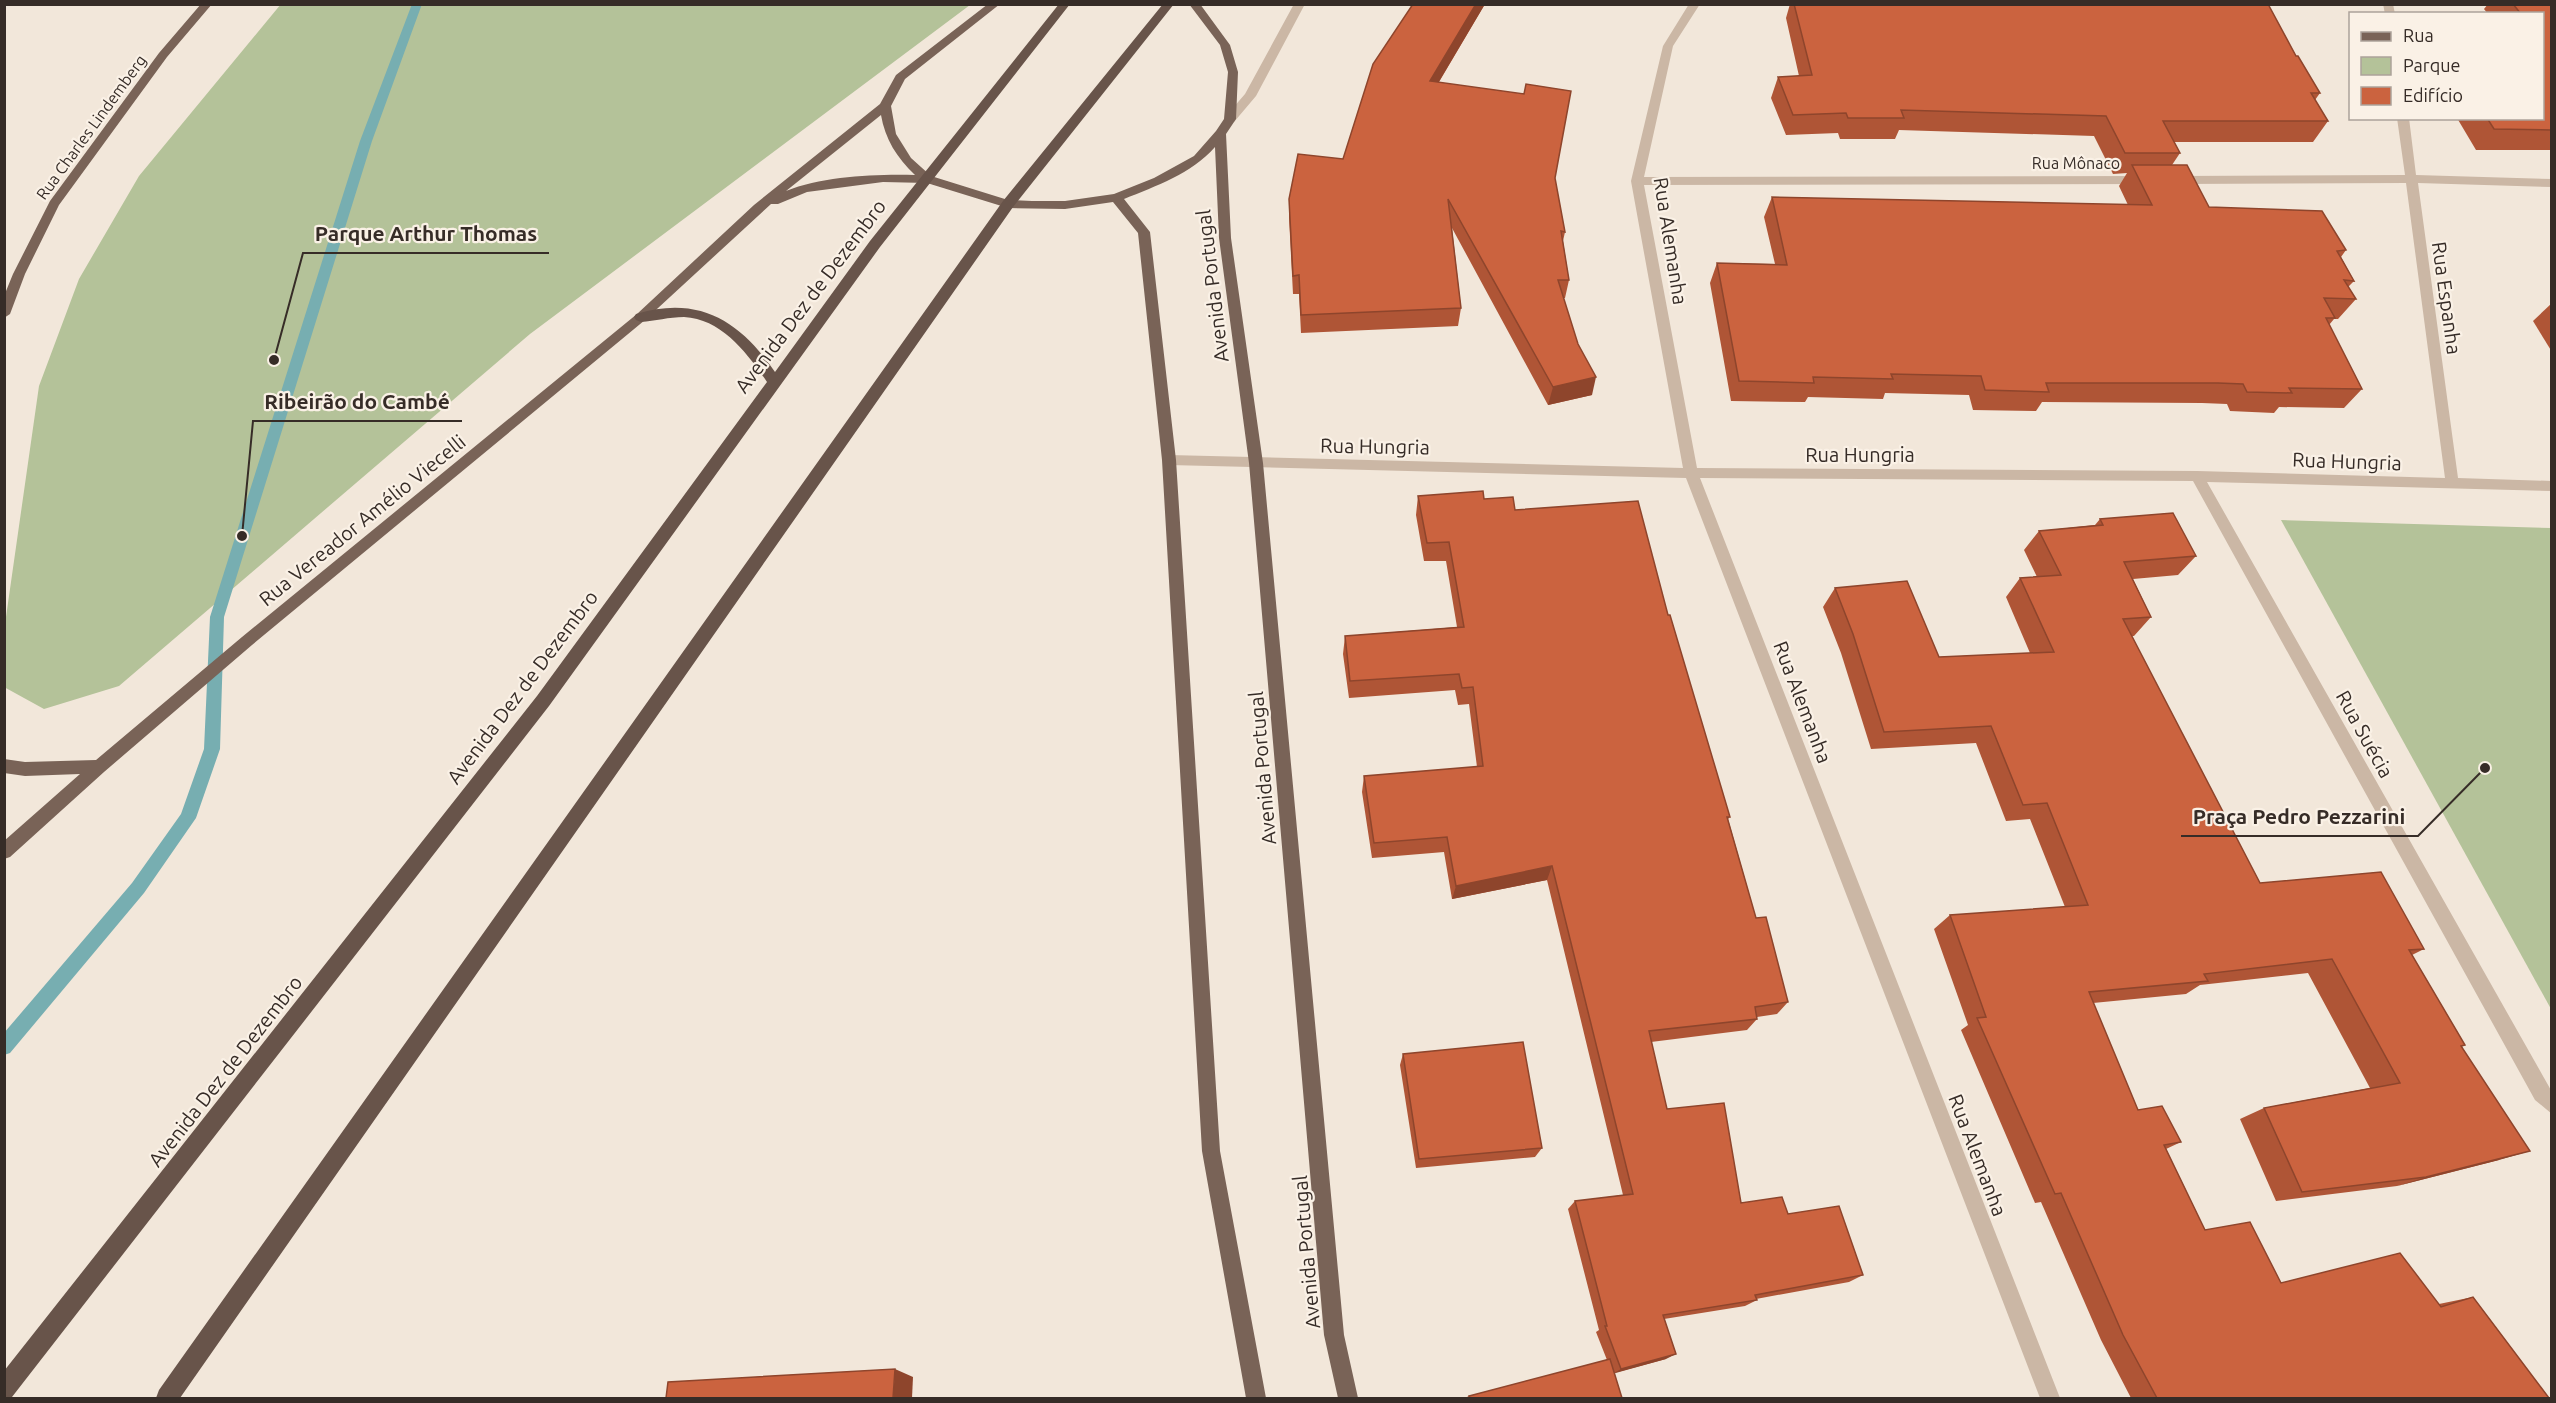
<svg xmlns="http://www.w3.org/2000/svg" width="2556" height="1403" font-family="Ubuntu,sans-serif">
<rect width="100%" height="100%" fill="#f2e7da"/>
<g fill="#b4c299">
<polygon points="281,4 970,5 530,334 119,686 44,709 4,687 5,624 39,386 79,279 139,176"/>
<polygon points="2281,520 2551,528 2551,1009"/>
</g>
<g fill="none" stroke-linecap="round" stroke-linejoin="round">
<polygon fill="#77aeb1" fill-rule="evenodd" points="412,4 422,4 372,141 224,617 220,749 196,818 144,893 10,1053 4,1055 4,1033 132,883 181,814 204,749 210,617 360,141"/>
<g fill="#cbb7a5" fill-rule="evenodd">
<polygon points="1294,4 1305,4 1256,96 1234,122 1226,122 1226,116 1245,94"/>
<polygon points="1689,4 1700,4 1673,46 1644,177 2144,176 2150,180 2144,184 1644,185 1697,468 2197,471 2445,478 2406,183 2177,184 2171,180 2177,176 2405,175 2397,118 2409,118 2416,175 2552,179 2552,187 2418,183 2458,478 2552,481 2552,491 2207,482 2552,1092 2552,1114 2535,1100 2193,481 1700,478 2060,1398 2040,1398 1686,478 1169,465 1162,460 1169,455 1683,468 1631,181 1663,46"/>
<polygon points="2383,4 2393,4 2395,14 2385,14"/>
</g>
<g fill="#796357" fill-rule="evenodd">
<polygon points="201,4 212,4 167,57 59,205 25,274 10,314 4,318 4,296 13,274 50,201 159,53"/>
<path d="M988 4H1000L905 79 891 106 896 134 911 158 931 176 1008 200 1032 201H1065L1114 194 1154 178 1194 156 1216 131 1224 119 1228 72 1220 45 1189 4H1200L1230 45 1238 72 1236 119 1226 134 1231 238 1263 463 1344 1335 1358 1398H1338L1324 1335 1249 463 1219 238 1215 147C1191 174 1156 186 1124 199L1150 232 1176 460 1220 1151 1266 1398H1246L1202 1151 1162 460 1138 233 1113 202 1065 209 1008 208 927 183 883 182 807 192 778 204H771L645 320 252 645 104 772 10 857 4 859V841L80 774 25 776 4 773V759L25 762 96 760 242 637 637 314 754 205 880 104 896 75ZM881 115C885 139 897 158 915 175 875 174 823 176 786 191Z"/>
</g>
<g fill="#68544a" fill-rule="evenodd">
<path d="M1059 4H1070L880 247 549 706 12 1397 4 1398V1371L537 696 767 382C747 353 722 319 684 317 669 317 655 321 641 322L636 320 634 317 636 314C699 295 740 321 775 372L870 241Z"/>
<polygon points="1163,4 1174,4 1013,207 180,1398 156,1398 159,1390 1003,201"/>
</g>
</g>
<g fill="#af5536">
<polygon points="1412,4 1485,4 1439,82 1555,178 1565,232 1563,241 1569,280 1565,298 1563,298 1592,395 1548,405 1452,228 1461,308 1458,326 1301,333 1299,294 1293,294 1289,217 1289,199 1343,159"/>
<polygon points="1790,4 2268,4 2296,56 2320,93 2315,100 2328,121 2313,142 2174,142 2180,153 2172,165 2209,207 2346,250 2341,257 2354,281 2348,287 2356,299 2338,319 2334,319 2329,325 2362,389 2344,408 2279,407 2274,413 2230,411 2227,404 2202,403 2042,402 2036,411 1973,410 1969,395 1885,393 1883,399 1808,397 1805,402 1731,401 1710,283 1717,263 1775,264 1764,217 1772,197 2128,205 2119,186 2127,173 2113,174 2094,136 1899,130 1895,139 1840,139 1838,133 1786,135 1771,98 1778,77 1799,76 1786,18"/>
<polygon points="2488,4 2552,4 2552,150 2476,150 2457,118 2542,118 2542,14 2488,14 2484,9"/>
<polygon points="2552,303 2552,352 2533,321"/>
<polygon points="1418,496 1484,499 1515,510 1668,615 1730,817 1728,819 1756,918 1788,1002 1777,1014 1757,1017 1757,1019 1747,1030 1651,1042 1667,1109 1741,1203 1788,1214 1863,1275 1849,1282 1756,1299 1757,1300 1745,1306 1664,1319 1666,1359 1614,1373 1622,1398 1465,1398 1469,1396 1607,1360 1596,1332 1599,1330 1568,1209 1575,1201 1623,1195 1547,880 1452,899 1444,852 1372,858 1362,792 1364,776 1477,767 1469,704 1458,705 1455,690 1349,698 1343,654 1345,636 1457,627 1446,561 1424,561 1416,515"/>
<polygon points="2100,519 2196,556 2178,575 2133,579 2151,617 2134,636 2131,636 2260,883 2424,949 2412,955 2465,1045 2462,1046 2499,1160 2397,1186 2276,1201 2240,1119 2264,1108 2370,1088 2308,973 2200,985 2186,994 2093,1003 2138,1110 2181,1142 2166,1149 2205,1230 2281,1283 2439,1304 2473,1297 2549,1398 2131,1398 2101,1340 2041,1202 2035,1203 1961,1030 1968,1025 1934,929 1950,915 2065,907 2030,819 2006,821 1976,743 1871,749 1841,653 1823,607 1835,588 1939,657 2030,653 2006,597 2020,578 2037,577 2024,550 2039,531 2095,525"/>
<polygon points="1403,1054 1542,1148 1535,1157 1416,1168 1400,1065"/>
</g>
<g fill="#8e452c">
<polygon points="1476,4 1485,4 1428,100 1430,81"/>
<polygon points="1596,377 1592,395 1548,405 1553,387"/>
<polygon points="1552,866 1547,880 1452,899 1456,886"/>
<polygon points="2530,1151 2499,1160 2397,1186 2426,1177"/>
<polygon points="1676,1354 1666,1359 1612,1374 1621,1369"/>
<polygon points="895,1369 913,1377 912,1398 893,1398"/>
</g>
<g fill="#cb633f" stroke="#8e452c" stroke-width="1.5">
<polygon points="1413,4 1476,4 1430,81 1524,94 1526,84 1571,91 1555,178 1565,232 1561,231 1569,280 1558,280 1578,344 1596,377 1553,387 1448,199 1461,308 1301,315 1299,275 1293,276 1289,199 1298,154 1343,159 1373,64"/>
<polygon points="1794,4 2268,4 2296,56 2298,56 2320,93 2311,93 2328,121 2163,121 2180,153 2125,153 2106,116 1901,110 1904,118 1848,118 1846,113 1793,115 1778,77 1812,75"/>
<polygon points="2513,4 2552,4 2552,130 2494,129 2487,118 2542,118 2542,14 2521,14"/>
<polygon points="2132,165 2187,165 2209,207 2322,211 2346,250 2337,251 2354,281 2344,280 2356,299 2324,298 2335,318 2326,318 2362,389 2289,388 2292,393 2247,392 2243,384 2218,383 2046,383 2049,392 1985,390 1981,376 1891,374 1893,379 1813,377 1814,383 1739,381 1717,263 1787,265 1772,197 2152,205"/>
<polygon points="1483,491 1484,499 1513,497 1515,510 1638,501 1668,615 1670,615 1730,817 1727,817 1756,918 1766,917 1788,1002 1755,1007 1757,1019 1649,1031 1667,1109 1724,1103 1741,1203 1782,1197 1788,1214 1839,1206 1863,1275 1755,1295 1757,1300 1663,1315 1676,1354 1621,1369 1605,1326 1607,1326 1575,1201 1633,1194 1552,866 1456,886 1447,837 1374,843 1364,776 1483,766 1473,687 1462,688 1459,674 1350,681 1345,636 1464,627 1449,542 1427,543 1418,496"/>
<polygon points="2173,513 2196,556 2124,562 2151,617 2123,619 2260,883 2381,872 2424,949 2409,950 2465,1045 2461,1046 2530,1151 2426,1177 2302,1192 2264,1108 2400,1083 2332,959 2204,974 2208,981 2089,992 2138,1110 2162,1106 2181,1142 2164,1145 2205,1230 2250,1222 2281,1283 2400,1253 2441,1307 2473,1297 2549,1398 2157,1398 2123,1335 2061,1193 2055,1194 1977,1018 1986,1017 1950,915 2088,905 2047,803 2023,805 1991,726 1884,732 1853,634 1835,588 1907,581 1939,657 2054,652 2020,578 2061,575 2039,531 2103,525 2100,519"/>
<polygon points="1523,1042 1542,1148 1419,1159 1403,1054"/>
<polygon points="1610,1359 1622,1398 1470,1398 1469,1396"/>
<polygon points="895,1369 893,1398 666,1398 668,1382"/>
</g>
<g text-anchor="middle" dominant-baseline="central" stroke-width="4.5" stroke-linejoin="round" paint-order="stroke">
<g font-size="16" fill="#362c27" stroke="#faf1e6">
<text transform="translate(91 127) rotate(-54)">Rua Charles Lindemberg</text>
<text x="2076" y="163">Rua Mônaco</text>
</g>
<g font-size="20" fill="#362c27" stroke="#faf1e6">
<text transform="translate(1671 241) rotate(81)">Rua Alemanha</text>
<text transform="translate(1212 286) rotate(-97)">Avenida Portugal</text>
<text transform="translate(810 296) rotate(-53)">Avenida Dez de Dezembro</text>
<text transform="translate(2447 298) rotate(82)">Rua Espanha</text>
<text transform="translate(1375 446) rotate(1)">Rua Hungria</text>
<text x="1860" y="454">Rua Hungria</text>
<text transform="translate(2347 461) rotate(2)">Rua Hungria</text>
<text transform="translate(362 520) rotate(-39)">Rua Vereador Amélio Viecelli</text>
<text transform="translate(522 687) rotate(-53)">Avenida Dez de Dezembro</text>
<text transform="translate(1803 702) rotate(69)">Rua Alemanha</text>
<text transform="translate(2365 734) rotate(61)">Rua Suécia</text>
<text transform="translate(1262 768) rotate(-95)">Avenida Portugal</text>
<text transform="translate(225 1071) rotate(-52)">Avenida Dez de Dezembro</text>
<text transform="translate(1978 1155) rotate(69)">Rua Alemanha</text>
<text transform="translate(1306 1252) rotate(-95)">Avenida Portugal</text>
</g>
</g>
<path fill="none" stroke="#362c27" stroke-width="2" d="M274 360L303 253H549M242 536L253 421H462M2485 768L2418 836H2181"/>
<g fill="#362c27" stroke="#faf1e6" stroke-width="2">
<circle cx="274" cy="360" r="6"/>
<circle cx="242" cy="536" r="6"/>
<circle cx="2485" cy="768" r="6"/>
</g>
<g font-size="21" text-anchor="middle" font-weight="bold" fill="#362c27" stroke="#faf1e6" stroke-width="4.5" stroke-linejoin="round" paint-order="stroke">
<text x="426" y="241">Parque Arthur Thomas</text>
<text x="357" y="409">Ribeirão do Cambé</text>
<text x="2299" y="824">Praça Pedro Pezzarini</text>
</g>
<rect width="2556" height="1403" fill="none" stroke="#362c27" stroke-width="12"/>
<rect x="2349" y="12" width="195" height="108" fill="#faf1e6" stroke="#aca29a" stroke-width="1.5"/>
<rect x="2361" y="32" width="30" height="9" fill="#796357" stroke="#aca29a" stroke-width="1.5"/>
<text x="2403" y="42" font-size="18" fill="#362c27">Rua</text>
<rect x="2361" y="57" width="30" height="18" fill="#b4c299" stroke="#aca29a" stroke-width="1.5"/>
<text x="2403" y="72" font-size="18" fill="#362c27">Parque</text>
<rect x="2361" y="87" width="30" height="18" fill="#cb633f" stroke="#aca29a" stroke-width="1.5"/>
<text x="2403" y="102" font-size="18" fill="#362c27">Edifício</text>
</svg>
